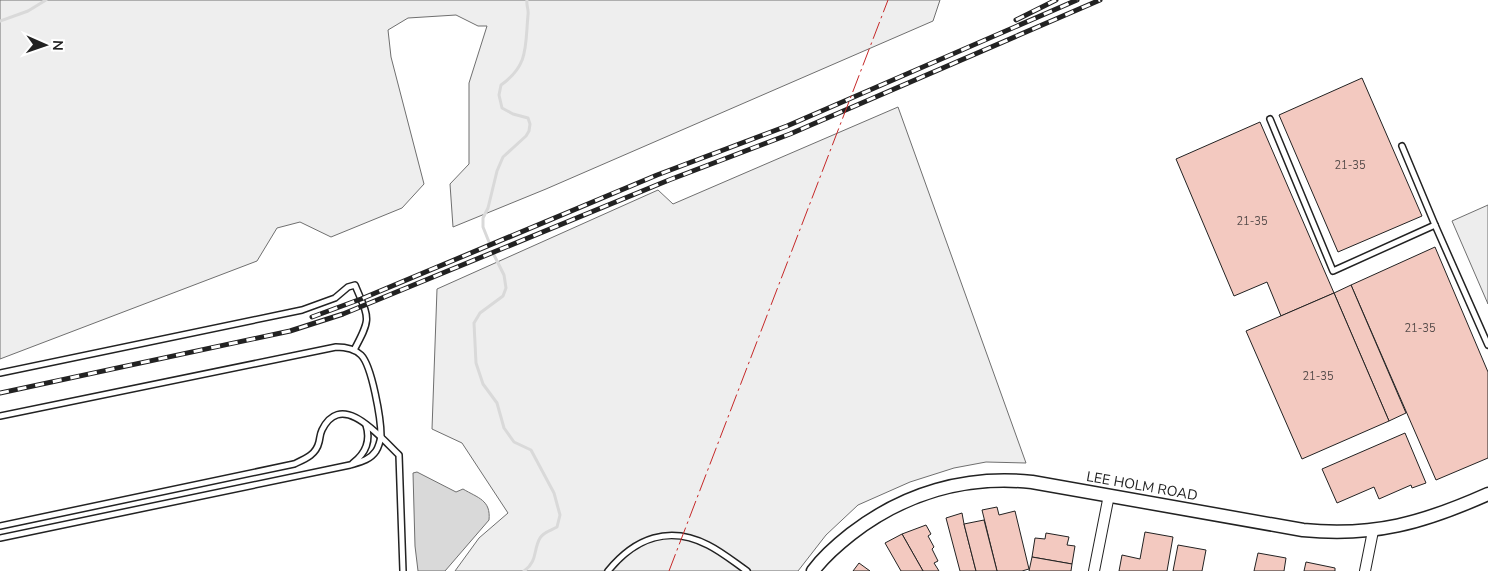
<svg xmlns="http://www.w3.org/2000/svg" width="1488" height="571" font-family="'Nunito Sans',sans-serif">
<rect width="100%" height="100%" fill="#fff"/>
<g fill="#eee" stroke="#6f6f6f">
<polygon points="0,0 940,0 933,21 546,189 453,227 450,184 469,164 469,83 487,26 478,26 456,15 408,18 388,30 391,57 424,184 402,208 331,237 300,222 277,228 257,261 0,359"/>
<polygon points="898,107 1026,463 986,462 954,468 910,482 858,505 826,535 798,571 455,571 479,538 508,513 462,443 432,429 437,289 658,190 673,204"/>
</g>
<polygon fill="#ededed" stroke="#6f6f6f" points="1488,205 1488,304 1452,221"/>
<path fill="#d9d9d9" stroke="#6f6f6f" d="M417 472 456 492 463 489C478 498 491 500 489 520L445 571H418L415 546 413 473Z"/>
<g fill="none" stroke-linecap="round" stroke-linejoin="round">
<g stroke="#d9d9d9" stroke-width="3">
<polyline points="0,21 28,11 46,0"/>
<path d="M489 242 483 227V218L488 208 497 171 503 157 526 136 529 131 530 124 528 118 513 114 502 108 499 95 501 85C529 65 525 47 528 15 529 10 526 5 527 0"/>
<path d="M494 255 504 275 506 288 503 296 480 313 474 323 476 363 483 384 497 403 504 428 514 442 531 450 554 493 560 515 557 527C552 530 543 532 540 538 533 550 538 561 524 571"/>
</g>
</g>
<g fill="#f3c9c0" stroke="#222">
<polygon points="1362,78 1422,216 1338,252 1279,115"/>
<polygon points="1260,122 1334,293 1281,316 1267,282 1234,296 1176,159"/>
<polygon points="1435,247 1488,372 1488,458 1436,480 1351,285"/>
<polygon points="1351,285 1406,413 1389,421 1334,293"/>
<polygon points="1334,293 1389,421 1302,459 1246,331"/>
<polygon points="1405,433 1426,483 1412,488 1411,485 1379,499 1374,487 1337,503 1322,469"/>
<polygon points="997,507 999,515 1015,511 1029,569 1022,571 997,571 982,510"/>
<polygon points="962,513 964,524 976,571 960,571 946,518"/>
<polygon points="984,520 997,571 976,571 964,524"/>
<polygon points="926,525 931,534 928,536 934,547 932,549 938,561 934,563 939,571 923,571 902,534"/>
<polygon points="1145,532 1173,537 1167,571 1119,571 1122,555 1140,559"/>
<polygon points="1046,533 1069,537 1067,545 1075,546 1072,564 1032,557 1035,538 1045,539"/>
<polygon points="902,534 923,571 901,571 885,543"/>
<polygon points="1178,545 1206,550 1202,571 1173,571"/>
<polygon points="1258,553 1286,558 1284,571 1254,571"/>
<polygon points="1032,557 1072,564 1071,571 1029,571"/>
<polygon points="1306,562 1335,568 1335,571 1304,571"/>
<polygon points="859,563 870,571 853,571"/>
</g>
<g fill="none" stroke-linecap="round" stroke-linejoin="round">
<g stroke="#222" stroke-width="8">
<g id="service">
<polyline points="1270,119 1333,271 1435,225"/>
<polyline points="1402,146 1435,225 1488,345"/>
<path d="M0 373 302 310 335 298 348 287 355 285C369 319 372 317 354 350"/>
<path d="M0 416 336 347C345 347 354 348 361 355 372 366 381 419 381 436 380 442 379 446 376 451 370 460 360 462 350 465L0 538"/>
<path d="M353 463C366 453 371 441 366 425"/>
<path d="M0 526 294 464C305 459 316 455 319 442 320 438 320 434 322 430 342 389 381 438 399 455L403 571"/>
<path d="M608 571C635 538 669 525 708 545 722 552 734 562 747 571"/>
</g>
</g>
<g stroke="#222" stroke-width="12">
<g id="minor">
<polyline points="1094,571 1109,495"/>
<polyline points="1365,571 1373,531"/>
</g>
</g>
<g stroke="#222" stroke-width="15">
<path id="tertiary" d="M813 571C824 556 837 545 851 534 904 493 966 475 1032 482L1303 530C1374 537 1423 523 1488 494"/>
</g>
<use href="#service" stroke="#fff" stroke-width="5"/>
<use href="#minor" stroke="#fff" stroke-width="10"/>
<use href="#tertiary" stroke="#fff" stroke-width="12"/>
<g stroke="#222" stroke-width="5">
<g id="rail">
<polyline points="1016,20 1056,0"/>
<polyline points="312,317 361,299 657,175 787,126 1077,0"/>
<polyline points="0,393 290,331 343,314 669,180 790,134 1100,0"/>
</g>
</g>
<use href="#rail" stroke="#fff" stroke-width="3" stroke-dasharray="9" stroke-linecap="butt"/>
<polyline stroke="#c62828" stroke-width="1" stroke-dasharray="18 4 2.5 4" stroke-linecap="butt" points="669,571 888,0"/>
</g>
<g text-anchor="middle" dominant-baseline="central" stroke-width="4" stroke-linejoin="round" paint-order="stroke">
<g font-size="11" fill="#564c4a">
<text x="1350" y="165">21-35</text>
<text x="1252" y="221">21-35</text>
<text x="1420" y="328">21-35</text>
<text x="1318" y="376">21-35</text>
</g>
<g font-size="14" fill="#222" stroke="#fff">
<text transform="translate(1142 486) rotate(10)">LEE HOLM ROAD</text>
</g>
</g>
<g transform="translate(45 45) rotate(92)" stroke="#ffffff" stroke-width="4" paint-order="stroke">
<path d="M0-4L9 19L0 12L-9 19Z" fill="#222222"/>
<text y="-8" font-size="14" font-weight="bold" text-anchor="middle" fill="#222222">N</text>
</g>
</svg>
